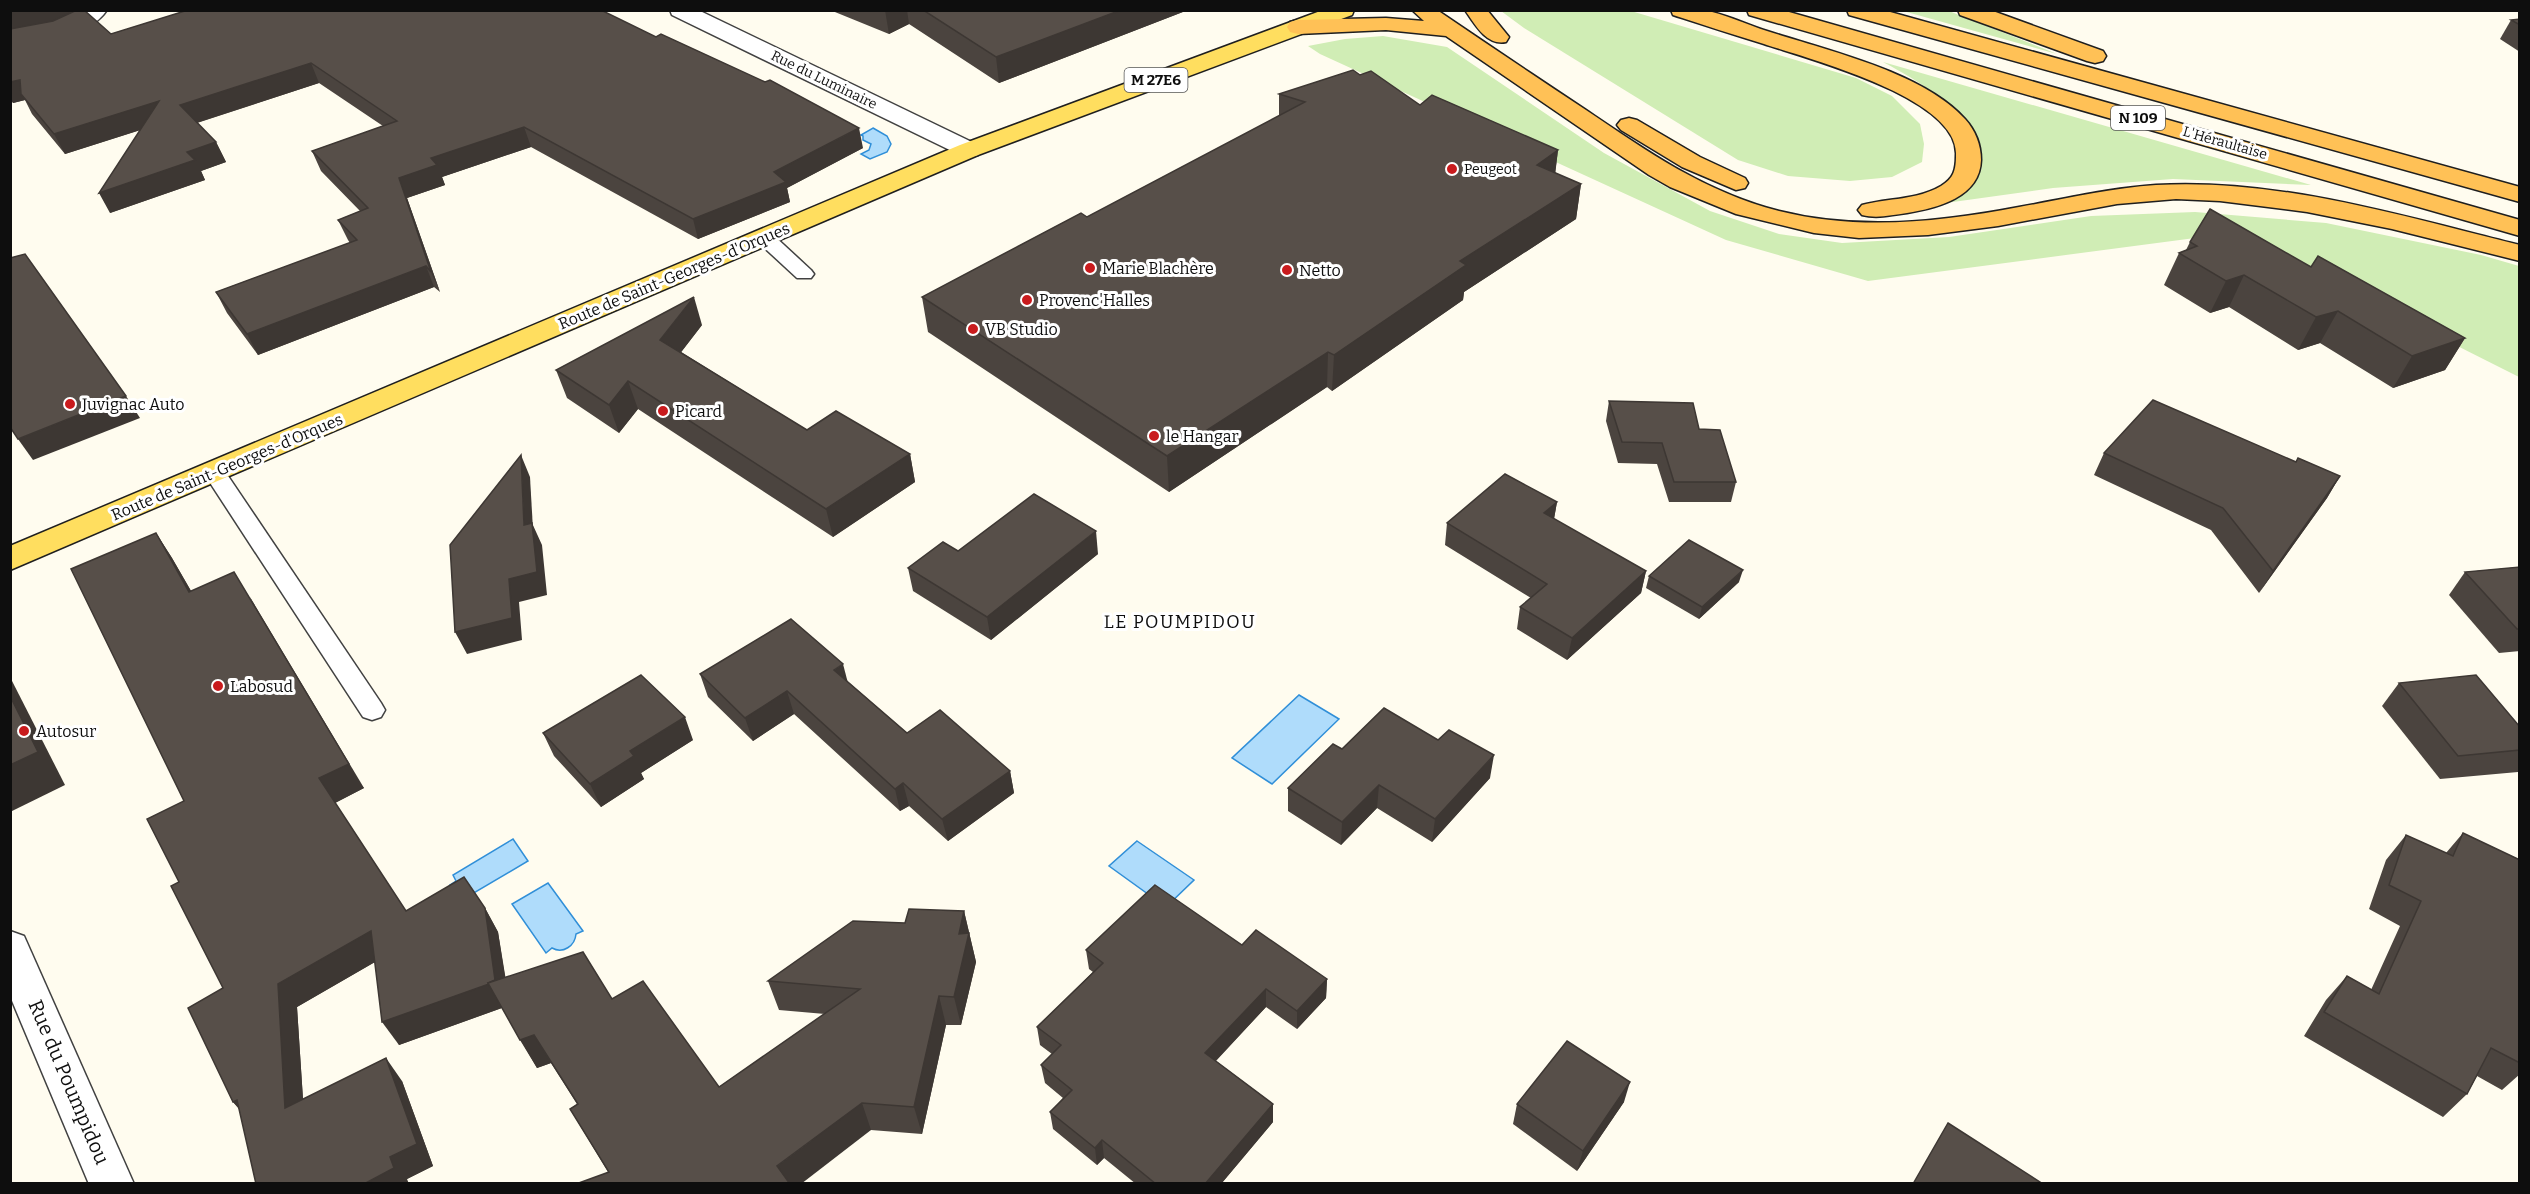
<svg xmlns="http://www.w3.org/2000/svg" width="2530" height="1194" font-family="Bitter,serif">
<rect width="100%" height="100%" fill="#fffcef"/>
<g fill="#d0edb5">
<polygon points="1501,11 1631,11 1856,78 1892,96 1920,124 1924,144 1922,162 1892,177 1850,181 1788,176 1738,160 1524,28"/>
<polygon points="1903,11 1949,11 2057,54"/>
<polygon points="1383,36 1447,47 1604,153 1710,211 1779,234 1842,243 1949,237 2091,216 2195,212 2326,223 2481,255 2519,266 2519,377 2233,233 1868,281 1726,240 1320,54 1308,46 1345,39"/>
<path d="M1883 62 2311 185 2173 179 2053 188 1924 206C1937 200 1954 195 1967 187 1971 184 1974 177 1977 172 2002 127 1915 79 1883 62Z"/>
</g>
<g fill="#afdcfb" stroke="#308fd8" stroke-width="1.5">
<polygon points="873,128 887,136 891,144 887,152 870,159 861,154 869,150 871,144 863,140 863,136 861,135"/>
<polygon points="1299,695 1339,719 1272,784 1232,758"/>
<polygon points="513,839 528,861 467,897 456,894 450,885 456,881 453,875"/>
<polygon points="1137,841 1194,880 1166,907 1109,866"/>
<path d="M548 883 583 931 576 934C575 946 563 954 552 948L546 953 512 904Z"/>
</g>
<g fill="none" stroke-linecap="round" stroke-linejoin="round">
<g stroke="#414141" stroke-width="3">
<g id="service">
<polygon points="764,231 771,233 811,270 814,274 811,278 797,278 757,241 755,237 757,233"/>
<polygon points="214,465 222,467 381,703 385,710 381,717 372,720 363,717 203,472 206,467"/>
</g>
</g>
<g stroke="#414141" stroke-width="3">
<g id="minor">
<path d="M83 10H107C88 38 41 42 10 49V35L60 23Z"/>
<polygon points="670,10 698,10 978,145 981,150 978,155 969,157 960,155 672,15"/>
<polygon points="10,931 24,936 134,1184 89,1184 10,996"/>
</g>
</g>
<g stroke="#1f1f1f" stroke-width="3">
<polygon id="primary" points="1323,10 1354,10 1352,15 978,155 10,570 10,546 960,145"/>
</g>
<g stroke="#1f1f1f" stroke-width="3">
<g id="trunk">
<path d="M1412 10H1437C1487 44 1536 77 1586 110 1648 152 1705 192 1779 211 1858 231 1940 222 2019 207 2065 199 2110 188 2156 185 2278 178 2402 216 2520 245V261L2392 229 2307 212 2220 201 2176 199 2117 204 1998 226 1928 235 1859 238 1814 233 1736 214 1670 187 1649 175 1446 36 1386 30 1298 34 1290 32 1287 27 1290 22 1298 20 1386 18 1424 21Z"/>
<path d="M1465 10H1487L1509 37 1506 42C1487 46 1475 25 1465 10Z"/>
<path d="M1671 10C1681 10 1692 9 1702 10 1724 13 1747 25 1767 31 1826 50 1923 72 1965 119 1975 130 1981 145 1981 160 1980 197 1938 208 1907 213 1892 215 1877 219 1862 215L1858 210 1862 205C1889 198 1917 200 1941 186 1954 178 1956 170 1956 155 1959 98 1809 59 1764 44 1734 35 1704 25 1673 15Z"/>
<polygon points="1747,10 1782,10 2520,220 2520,236 1749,15"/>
<polygon points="1847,10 1883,10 2520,187 2520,202 1849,15"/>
<polygon points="1958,10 1990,10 2103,51 2106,56 2103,61 2095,63 2087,61 1960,15"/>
<polygon points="1629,118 1637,120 1700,157 1745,178 1748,183 1745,188 1736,190 1682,167 1621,130 1617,125 1621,120"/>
</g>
</g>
<use href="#service" fill="#fff" fill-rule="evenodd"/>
<use href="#minor" fill="#fff" fill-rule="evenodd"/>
<use href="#primary" fill="#ffde5f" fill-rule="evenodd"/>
<use href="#trunk" fill="#ffc156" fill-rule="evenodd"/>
</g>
<g fill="#4b443f">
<polygon points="10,10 73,10 111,34 188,10 863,148 787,188 790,202 698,239 531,147 442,177 445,185 407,198 440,292 434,287 258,355 227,313 216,292 350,243 348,240 338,220 360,211 321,171 312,151 383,126 319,83 197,123 216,142 226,162 201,171 205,180 110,213 140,130 65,154 32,114 25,100 13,103 10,98"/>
<polygon points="830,10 1188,10 999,83 909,24 889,34"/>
<polygon points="2520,19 2520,52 2500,39 2511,20"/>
<polygon points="1360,75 1420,105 1558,150 1555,173 1581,184 1576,219 1464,292 1463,300 1332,391 1327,387 1169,492 928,332 922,297 1087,217 1279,116 1279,94"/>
<polygon points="2190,242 2311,267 2465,338 2445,370 2393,388 2320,343 2298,350 2229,307 2210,313 2164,285 2179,253 2186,250"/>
<polygon points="702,325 681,352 807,430 910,454 915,482 833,537 638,409 619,433 567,398 556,370"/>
<polygon points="1609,401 1699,429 1736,482 1731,502 1669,502 1657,464 1618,463 1606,421"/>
<polygon points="2104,453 2296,462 2340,476 2327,498 2259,593 2211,530 2094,475"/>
<polygon points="1557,502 1554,519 1646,571 1641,593 1567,660 1517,629 1520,607 1531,598 1445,545 1447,523"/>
<polygon points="156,533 172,558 191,591 364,788 335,803 406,911 485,908 498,932 505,977 612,999 719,1087 825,1014 779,1010 768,981 905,923 964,911 976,962 961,1025 946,1025 922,1134 871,1130 608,1172 570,1109 577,1104 551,1063 537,1068 502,1008 399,1045 375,962 297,1007 303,1099 402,1081 433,1166 407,1179 239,1109 233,1102 223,988 179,882 184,801"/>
<polygon points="958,551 1098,554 991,640 913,591 908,568"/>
<polygon points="2520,567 2520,651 2499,653 2449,595 2465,572"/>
<polygon points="1649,576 1739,582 1699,619 1646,588"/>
<polygon points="700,674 847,681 907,733 1010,771 1014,793 948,841 909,806 900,811 794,714 753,741 708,697"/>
<polygon points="2399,683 2520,727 2520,770 2518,772 2440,779 2382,706"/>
<polygon points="543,733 693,740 641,773 644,779 601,807 554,756"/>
<polygon points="1342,749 1490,778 1432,842 1377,808 1341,845 1288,811 1288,788"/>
<polygon points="2463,833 2520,860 2520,1074 2502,1090 2477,1076 2467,1094 2443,1117 2304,1036 2326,1000 2347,976 2371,990 2400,926 2369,909 2386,860 2406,835 2446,853"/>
<polygon points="1242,945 1327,979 1326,998 1297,1029 1266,1007 1216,1061 1273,1104 1273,1122 1221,1184 1136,1184 1104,1158 1097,1165 1053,1129 1050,1112 1063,1098 1045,1083 1041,1065 1052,1054 1040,1045 1037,1027 1093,972 1089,969 1086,950"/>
<polygon points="1624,1102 1577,1171 1513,1124 1517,1104"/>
</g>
<g fill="#3d3733">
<polygon points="13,10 73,10 74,12 59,21 10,33 10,11"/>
<polygon points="885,10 907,10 909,24 889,34"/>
<polygon points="1121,10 1188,10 999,83 996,57"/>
<polygon points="311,63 319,83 190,125 180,105"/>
<polygon points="20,80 21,94 25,100 13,103 10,98 10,82"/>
<polygon points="159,101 169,121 65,154 54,134"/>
<polygon points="524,127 531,147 442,177 445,185 407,198 440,292 431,272 399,178 431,158"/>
<polygon points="859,128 863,148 787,188 790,202 698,239 693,219 774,172"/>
<polygon points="216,142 226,162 201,171 205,180 110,213 99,193 187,152"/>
<polygon points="1558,150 1554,184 1537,165"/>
<polygon points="1581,184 1576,219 1464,292 1463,300 1332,391 1334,355 1460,261"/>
<polygon points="426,266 434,287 258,355 247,334"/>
<polygon points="2244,275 2229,307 2210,313 2226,281"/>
<polygon points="694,297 702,325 669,368 660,340"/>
<polygon points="2338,311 2320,343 2298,350 2316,317"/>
<polygon points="2465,338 2445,370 2393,388 2412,356"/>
<polygon points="1328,352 1327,387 1169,492 1167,456"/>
<polygon points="628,381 638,409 619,433 609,405"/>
<polygon points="126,396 140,418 33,460 18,439"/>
<polygon points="910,454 915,482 833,537 826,509"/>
<polygon points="521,455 530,477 534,547 524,525"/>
<polygon points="2340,476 2327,498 2259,593 2273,571"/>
<polygon points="1557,502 1553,524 1544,513"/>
<polygon points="532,523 542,545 547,595 519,602 522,640 467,654 455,632 509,579"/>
<polygon points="1096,531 1098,554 991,640 987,617"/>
<polygon points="156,533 172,558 206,617 189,592"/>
<polygon points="1743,570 1739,582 1699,619 1702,607"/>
<polygon points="1646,571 1641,593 1567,660 1572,638"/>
<polygon points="250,597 364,788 335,803 319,778"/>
<polygon points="843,664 849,687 834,670"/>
<polygon points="10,677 65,785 10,812"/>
<polygon points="787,691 794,714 753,741 745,718"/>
<polygon points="685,717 693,740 641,773 644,779 601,807 590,784 630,751"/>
<polygon points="1494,755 1490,778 1432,842 1435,819"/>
<polygon points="1010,771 1014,793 948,841 942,819"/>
<polygon points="903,783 909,806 900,811 895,789"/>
<polygon points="1379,785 1377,808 1341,845 1342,822"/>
<polygon points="485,908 498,932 510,1005 399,1045 382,1022"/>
<polygon points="964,911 976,962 961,1025 954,997 959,934"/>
<polygon points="371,931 387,955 297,1007 305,1130 285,1108 278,984"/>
<polygon points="1327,979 1326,998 1297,1029 1297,1011"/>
<polygon points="1266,989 1266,1007 1206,1071 1205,1053"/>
<polygon points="939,996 946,1025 922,1134 914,1107"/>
<polygon points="534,1035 551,1063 537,1068 520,1040"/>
<polygon points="386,1058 402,1081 433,1166 407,1179 409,1184 364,1184 390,1157"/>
<polygon points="1630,1082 1624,1102 1577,1171 1583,1151"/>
<polygon points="237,1100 253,1124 233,1102"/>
<polygon points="862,1103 871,1130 801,1184 785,1184 777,1166"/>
<polygon points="1273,1104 1273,1122 1221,1184 1205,1184"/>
<polygon points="1102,1140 1104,1158 1097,1165 1095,1148"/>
</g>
<g fill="#574f49" stroke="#3d3733" stroke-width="1.5">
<polygon points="77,10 84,10 111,34 188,10 601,10 656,37 661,34 765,82 770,80 859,128 774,172 786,182 693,219 524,127 431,158 437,165 399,178 431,272 426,266 247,334 216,292 357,240 338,220 368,208 312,151 397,121 311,63 180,105 216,142 187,152 195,160 99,193 159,101 54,134 21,94 20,80 10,82 10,29 53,21"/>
<polygon points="923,10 1121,10 996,57"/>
<polygon points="2520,19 2520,25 2511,20"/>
<polygon points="1353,70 1360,75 1371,71 1420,105 1432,95 1558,150 1537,165 1581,184 1460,261 1466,265 1334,355 1328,352 1167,456 922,297 1081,213 1087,217 1305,102 1279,94"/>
<polygon points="2210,209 2311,267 2318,256 2465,338 2412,356 2338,311 2316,317 2244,275 2226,281 2179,253 2197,246 2190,242"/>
<polygon points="25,254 126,396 18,439 10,427 10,258"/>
<polygon points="694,297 660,340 807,430 836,411 910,454 826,509 628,381 609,405 556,370"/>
<polygon points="2153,400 2296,462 2298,458 2340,476 2273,571 2223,508 2104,453"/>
<polygon points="1609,401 1693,403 1699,429 1720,430 1736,482 1674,482 1662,443 1622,442"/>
<polygon points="521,455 524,525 532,523 537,572 509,579 512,618 455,632 450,545"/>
<polygon points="1505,474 1557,502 1544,513 1646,571 1572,638 1520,607 1547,584 1447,523"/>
<polygon points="1034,494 1096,531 987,617 908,568 943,542 958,551"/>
<polygon points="156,533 189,592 234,572 349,764 319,778 406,911 464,877 485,908 495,980 488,983 489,984 382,1022 371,931 278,984 285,1108 386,1058 417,1144 390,1157 394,1168 364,1184 256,1184 237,1100 233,1102 188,1008 223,988 171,886 179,882 147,819 184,801 71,569"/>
<polygon points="1689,540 1743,570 1702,607 1649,576"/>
<polygon points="2520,567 2520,629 2517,629 2465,572"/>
<polygon points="791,619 843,664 834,670 907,733 940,710 1010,771 942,819 903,783 895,789 787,691 745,718 700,674"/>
<polygon points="641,675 685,717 630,751 634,756 590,784 543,733"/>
<polygon points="2476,675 2520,727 2520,750 2458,756 2399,683"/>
<polygon points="10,696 38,752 10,765"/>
<polygon points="1384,708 1438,740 1449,730 1494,755 1435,819 1379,785 1342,822 1288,788 1333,744 1342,749"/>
<polygon points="2463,833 2520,860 2520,1063 2491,1048 2467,1094 2324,1012 2347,976 2379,994 2421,901 2389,885 2406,835 2453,856"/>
<polygon points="1155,885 1242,945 1256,930 1327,979 1297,1011 1266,989 1205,1053 1273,1104 1205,1184 1156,1184 1102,1140 1095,1148 1050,1112 1072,1090 1041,1065 1061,1045 1037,1027 1103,963 1086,950"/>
<polygon points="909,909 964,911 959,934 969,933 954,997 939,996 914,1107 862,1103 777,1166 790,1184 576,1184 609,1172 570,1109 578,1104 534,1035 520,1040 488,983 583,952 612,999 643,981 719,1087 860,989 768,981 853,921 905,923"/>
<polygon points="1567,1041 1630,1082 1583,1151 1517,1104"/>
<polygon points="1948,1123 2043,1184 1913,1184"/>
</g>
<g fill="#c91b1d" stroke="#fff" stroke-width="2">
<circle cx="1452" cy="169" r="6"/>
<circle cx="1090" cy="268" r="6"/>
<circle cx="1287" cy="270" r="6"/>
<circle cx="1027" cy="300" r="6"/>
<circle cx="973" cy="329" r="6"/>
<circle cx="70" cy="404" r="6"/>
<circle cx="663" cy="411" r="6"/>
<circle cx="1154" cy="436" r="6"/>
<circle cx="218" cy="686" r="6"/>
<circle cx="24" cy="731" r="6"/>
</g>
<g text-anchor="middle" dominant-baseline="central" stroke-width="6" stroke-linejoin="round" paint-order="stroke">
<g font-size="14" fill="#0e0e0e" stroke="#fff">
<text transform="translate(824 80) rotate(26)">Rue du Luminaire</text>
<text transform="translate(2225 143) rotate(16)">L'Héraultaise</text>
</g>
<g font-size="14" fill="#0e0e0e" stroke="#fff" text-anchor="start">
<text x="1464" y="169">Peugeot</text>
</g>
<g fill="#fff" stroke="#565656" stroke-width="1.5">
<rect x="1124.5" y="68" width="63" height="24" rx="4.5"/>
<rect x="2111" y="106" width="54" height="24" rx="4.5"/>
</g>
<g font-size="15" font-weight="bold" fill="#0e0e0e">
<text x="1156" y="80">M 27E6</text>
<text x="2138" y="118">N 109</text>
</g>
<g font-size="16" fill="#0e0e0e" stroke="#fff" text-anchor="start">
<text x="1102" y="268">Marie Blachère</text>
<text x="1299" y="270">Netto</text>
<text x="1039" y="300">Provenc'Halles</text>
<text x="985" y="329">VB Studio</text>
<text x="82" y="404">Juvignac Auto</text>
<text x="675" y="411">Picard</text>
<text x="1166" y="436">le Hangar</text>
<text x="230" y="686">Labosud</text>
<text x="36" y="731">Autosur</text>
</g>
<g font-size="16" fill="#0e0e0e" stroke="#fff">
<text transform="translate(674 276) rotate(-23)">Route de Saint-Georges-d'Orques</text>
<text transform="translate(227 467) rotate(-23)">Route de Saint-Georges-d'Orques</text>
</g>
<g font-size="18" letter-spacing="1.5" fill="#0e0e0e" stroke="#fff">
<text x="1180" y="622">LE POUMPIDOU</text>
</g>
<g font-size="20" fill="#0e0e0e" stroke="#fff">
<text transform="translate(69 1082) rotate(67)">Rue du Poumpidou</text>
</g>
</g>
<rect width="2530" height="1194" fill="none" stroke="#0e0e0e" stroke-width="24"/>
</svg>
